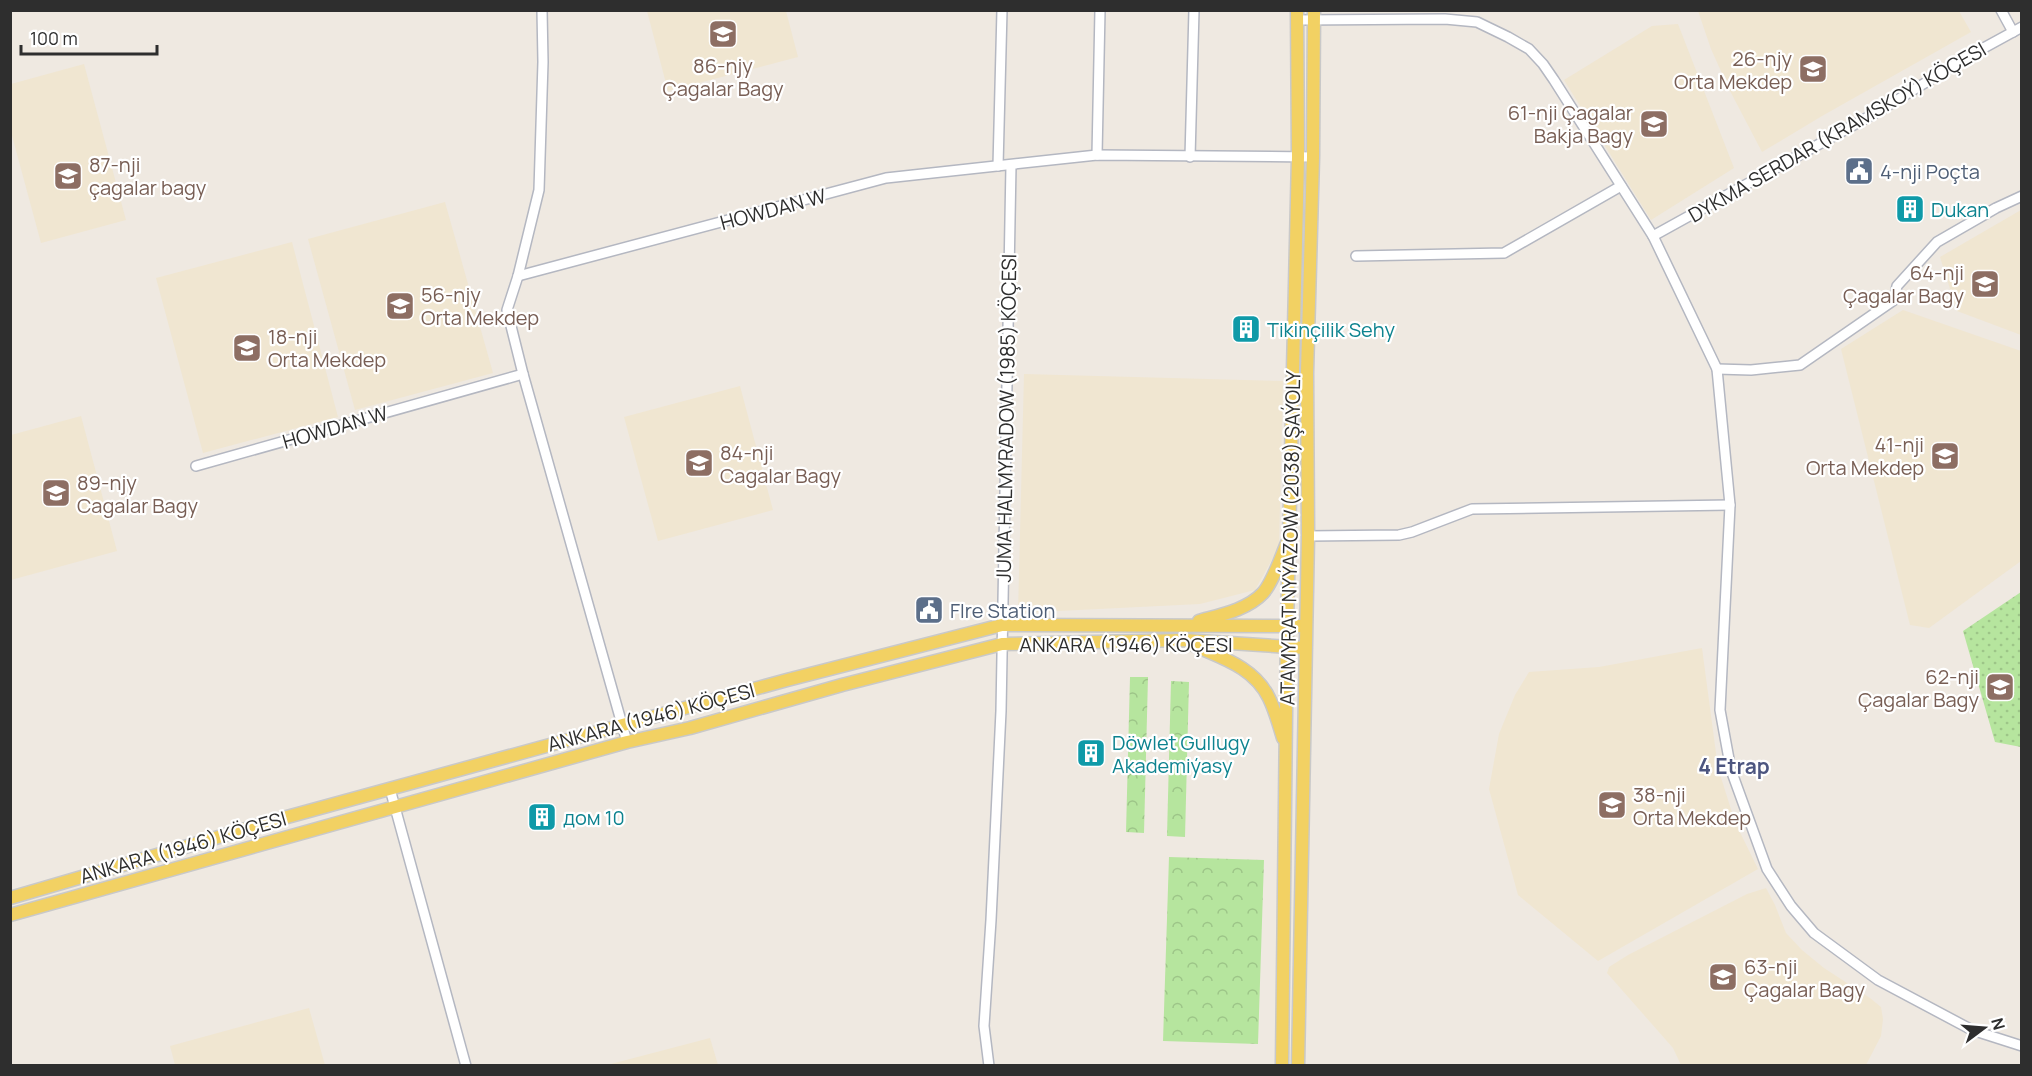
<svg xmlns="http://www.w3.org/2000/svg" width="2032" height="1076" font-family="Manrope,sans-serif">
<defs>
<pattern id="forest-crowns" width="20" height="18" patternUnits="userSpaceOnUse" patternTransform="scale(1.5)"><rect width="20" height="18" fill="#b6e59e"/><path d="M2 6a3 3 0 1 1 6 0M12 15a3 3 0 1 1 6 0" fill="none" stroke="#9dc588"/></pattern>
<pattern id="park-dots" width="8" height="8" patternUnits="userSpaceOnUse" patternTransform="scale(1.5)"><rect width="8" height="8" fill="#b6e59e"/><path d="M2 2h.1M6 6h.1" fill="none" stroke="#9dc588" stroke-width="1.8" stroke-linecap="round"/></pattern>
</defs>
<rect width="100%" height="100%" fill="#efe9e1"/>
<g fill="#f0e6d1">
<polygon points="647,11 786,11 798,57 668,91"/>
<polygon points="1698,11 1959,11 1971,32 1822,116 1762,152 1729,89 1711,49"/>
<polygon points="1678,24 1734,168 1651,220 1564,80 1652,26"/>
<polygon points="84,64 126,220 41,243 11,132 11,84"/>
<polygon points="445,202 493,373 355,410 308,239"/>
<polygon points="2021,210 2021,335 1957,311 1940,257"/>
<polygon points="292,242 338,417 203,453 156,278"/>
<polygon points="1903,310 2021,351 2021,561 1929,628 1910,625 1841,349"/>
<polygon points="1024,374 1283,381 1279,547 1255,590 1200,604 1018,613"/>
<polygon points="740,386 773,510 658,541 624,417"/>
<polygon points="81,416 117,551 11,580 11,435"/>
<polygon points="1702,648 1718,768 1735,822 1758,869 1598,961 1518,895 1489,789 1499,734 1515,695 1529,672 1599,667"/>
<polygon points="1766,888 1775,905 1786,933 1802,950 1824,968 1870,998 1881,1007 1883,1019 1881,1036 1866,1065 1681,1065 1673,1048 1607,973 1609,967 1628,955 1747,894"/>
<polygon points="309,1008 325,1065 175,1065 170,1046"/>
<polygon points="710,1038 718,1065 607,1065"/>
</g>
<g fill="url(#forest-crowns)">
<polygon points="1130,677 1148,677 1144,833 1126,832"/>
<polygon points="1171,681 1189,682 1185,837 1167,836"/>
<polygon points="1169,857 1264,860 1258,1044 1163,1041"/>
</g>
<polygon fill="url(#park-dots)" points="2021,592 2021,747 1995,742 1963,631"/>
<g fill="none" stroke-linecap="round" stroke-linejoin="round">
<g stroke="#b4b7c1" stroke-width="12">
<g id="minor">
<polyline points="542,10 543,62 539,190 518,276 507,310 523,374 627,742"/>
<polyline points="2001,10 2013,32"/>
<polyline points="1297,20 1445,19 1477,22 1508,37 1529,49 1543,64 1554,80 1653,236 1717,369 1730,505 1720,710 1731,770 1767,869 1791,906 1814,933 1878,980 1972,1030 2022,1046"/>
<polyline points="1097,155 1100,10"/>
<polyline points="1190,157 1194,10"/>
<polyline points="998,166 1002,10"/>
<polyline points="1653,236 1879,111 1969,56 2022,27"/>
<polyline points="1356,256 1504,253 1621,186"/>
<polyline points="518,276 886,178 1097,155 1313,157"/>
<polyline points="1717,369 1751,370 1800,365 1894,300 1897,286 1937,242 1996,208 2022,196"/>
<polyline points="196,466 523,374"/>
<polyline points="1308,536 1399,535 1412,532 1472,509 1730,505"/>
<polyline points="390,789 466,1066"/>
<polyline points="989,1066 984,1026 991,920 1001,711 1011,165"/>
</g>
</g>
<g stroke="#c9c9c9" stroke-width="15">
<g id="major">
<path d="M1199 621C1220 615 1247 610 1263 593 1273 582 1281 557 1287 543"/>
<path d="M1193 645C1222 658 1254 667 1269 698 1275 710 1279 725 1283 738"/>
<polyline points="10,898 287,817 787,680 1002,625 1305,626"/>
<polyline points="10,915 627,742 690,728 842,685 1002,644 1184,640 1305,648"/>
<polyline points="1282,1066 1287,626 1298,157 1297,10"/>
<polyline points="1298,1066 1308,536 1307,373 1313,157 1314,10"/>
</g>
</g>
<use href="#minor" stroke="#fff" stroke-width="9"/>
<use href="#major" stroke="#f2d163" stroke-width="12"/>
</g>
<defs>
<g id="school-square" transform="scale(1.5)"><rect x="-9" y="-9" width="18" height="18" rx="4" fill="#8d6e63" stroke="#fff"/><path d="M0-5L7-2L0 1L-7-2ZM-4 1L0 2.5L4 1V4Q0 6-4 4Z" fill="#fff"/></g>
<g id="civic-square" transform="scale(1.5)"><rect x="-9" y="-9" width="18" height="18" rx="4" fill="#5c6f8a" stroke="#fff"/><path d="M-.6-6.5H3V-4.5H.6V-3L4-1V1h2V6H-6V1h2V-1L-.6-3ZM-1.2 2.5V6h2.4V2.5Z" fill="#fff"/></g>
<g id="building-square" transform="scale(1.5)"><rect x="-9" y="-9" width="18" height="18" rx="4" fill="#0f9aa8" stroke="#fff"/><path d="M-4-6H4V6H1V3H-1V6H-4ZM-2.5-4.3h1.7v1.8h-1.7ZM.8-4.3h1.7v1.8H.8ZM-2.5-1h1.7V.8h-1.7ZM.8-1h1.7V.8H.8Z" fill="#fff"/></g>
</defs>
<g fill-rule="evenodd">
<use href="#school-square" x="723" y="34"/>
<use href="#school-square" x="1813" y="69"/>
<use href="#school-square" x="1654" y="124"/>
<use href="#civic-square" x="1859" y="171"/>
<use href="#school-square" x="68" y="176"/>
<use href="#building-square" x="1910" y="209"/>
<use href="#school-square" x="1985" y="284"/>
<use href="#school-square" x="400" y="306"/>
<use href="#building-square" x="1246" y="329"/>
<use href="#school-square" x="247" y="348"/>
<use href="#school-square" x="1945" y="456"/>
<use href="#school-square" x="699" y="463"/>
<use href="#school-square" x="56" y="493"/>
<use href="#civic-square" x="929" y="610"/>
<use href="#school-square" x="2000" y="687"/>
<use href="#building-square" x="1091" y="753"/>
<use href="#school-square" x="1612" y="805"/>
<use href="#building-square" x="542" y="817"/>
<use href="#school-square" x="1723" y="977"/>
</g>
<g text-anchor="middle" dominant-baseline="central" stroke-width="4.5" stroke-linejoin="round" paint-order="stroke">
<g font-size="20" fill="#785e54" stroke="#fff" text-anchor="start">
<text x="1792" y="58" text-anchor="end">26-njy<tspan x="1792" dy="23">Orta Mekdep</tspan></text>
<text x="723" y="65" text-anchor="middle">86-njy<tspan x="723" dy="23">Çagalar Bagy</tspan></text>
<text x="1633" y="112" text-anchor="end">61-nji Çagalar<tspan x="1633" dy="23">Bakja Bagy</tspan></text>
<text x="89" y="164">87-nji<tspan x="89" dy="23">çagalar bagy</tspan></text>
<text x="1964" y="272" text-anchor="end">64-nji<tspan x="1964" dy="23">Çagalar Bagy</tspan></text>
<text x="421" y="294">56-njy<tspan x="421" dy="23">Orta Mekdep</tspan></text>
<text x="268" y="336">18-nji<tspan x="268" dy="23">Orta Mekdep</tspan></text>
<text x="1924" y="444" text-anchor="end">41-nji<tspan x="1924" dy="23">Orta Mekdep</tspan></text>
<text x="720" y="452">84-nji<tspan x="720" dy="23">Cagalar Bagy</tspan></text>
<text x="77" y="482">89-njy<tspan x="77" dy="23">Cagalar Bagy</tspan></text>
<text x="1979" y="676" text-anchor="end">62-nji<tspan x="1979" dy="23">Çagalar Bagy</tspan></text>
<text x="1633" y="794">38-nji<tspan x="1633" dy="23">Orta Mekdep</tspan></text>
<text x="1744" y="966">63-nji<tspan x="1744" dy="23">Çagalar Bagy</tspan></text>
</g>
<g font-size="20" fill="#2e2e2e" stroke="#fff">
<text transform="translate(1837 132) rotate(-30)">DYKMA SERDAR (KRAMSKOÝ) KÖÇESI</text>
<text transform="translate(773 209) rotate(-15)">HOWDAN W</text>
<text transform="translate(1006 418) rotate(-89)">JUMA HALMYRADOW (1985) KÖÇESI</text>
<text transform="translate(335 427) rotate(-16)">HOWDAN W</text>
<text transform="translate(1290 538) rotate(-89)">ATAMYRAT NYÝAZOW (2038) ŞAÝOLY</text>
<text x="1126" y="644">ANKARA (1946) KÖÇESI</text>
<text transform="translate(651 717) rotate(-15)">ANKARA (1946) KÖÇESI</text>
<text transform="translate(183 847) rotate(-16)">ANKARA (1946) KÖÇESI</text>
</g>
<g font-size="20" fill="#4e5e75" stroke="#fff" text-anchor="start">
<text x="1880" y="171">4-nji Poçta</text>
<text x="950" y="610">FIre Station</text>
</g>
<g font-size="20" fill="#0d838f" stroke="#fff" text-anchor="start">
<text x="1931" y="209">Dukan</text>
<text x="1267" y="329">Tikinçilik Sehy</text>
<text x="1112" y="742">Döwlet Gullugy<tspan x="1112" dy="23">Akademiýasy</tspan></text>
<text x="563" y="817">дом 10</text>
</g>
<g font-size="21" font-weight="bold" fill="#4d5680" stroke="#fff">
<text x="1734" y="766">4 Etrap</text>
</g>
</g>
<rect width="2032" height="1076" fill="none" stroke="#2e2e2e" stroke-width="24"/>
<g transform="translate(1984 1028) rotate(74)" stroke="#ffffff" stroke-width="4.5" paint-order="stroke">
<path d="M0-4.5L10 22L0 15L-10 22Z" fill="#2e2e2e"/>
<text y="-9" font-size="16" font-weight="bold" text-anchor="middle" fill="#2e2e2e">N</text>
</g>
<path d="M21 45v9h136v-9" fill="none" stroke="#2e2e2e" stroke-width="3"/>
<text x="30" y="45" font-size="18" fill="#2e2e2e" stroke="#ffffff" stroke-width="4.5" paint-order="stroke">100 m</text>
</svg>
